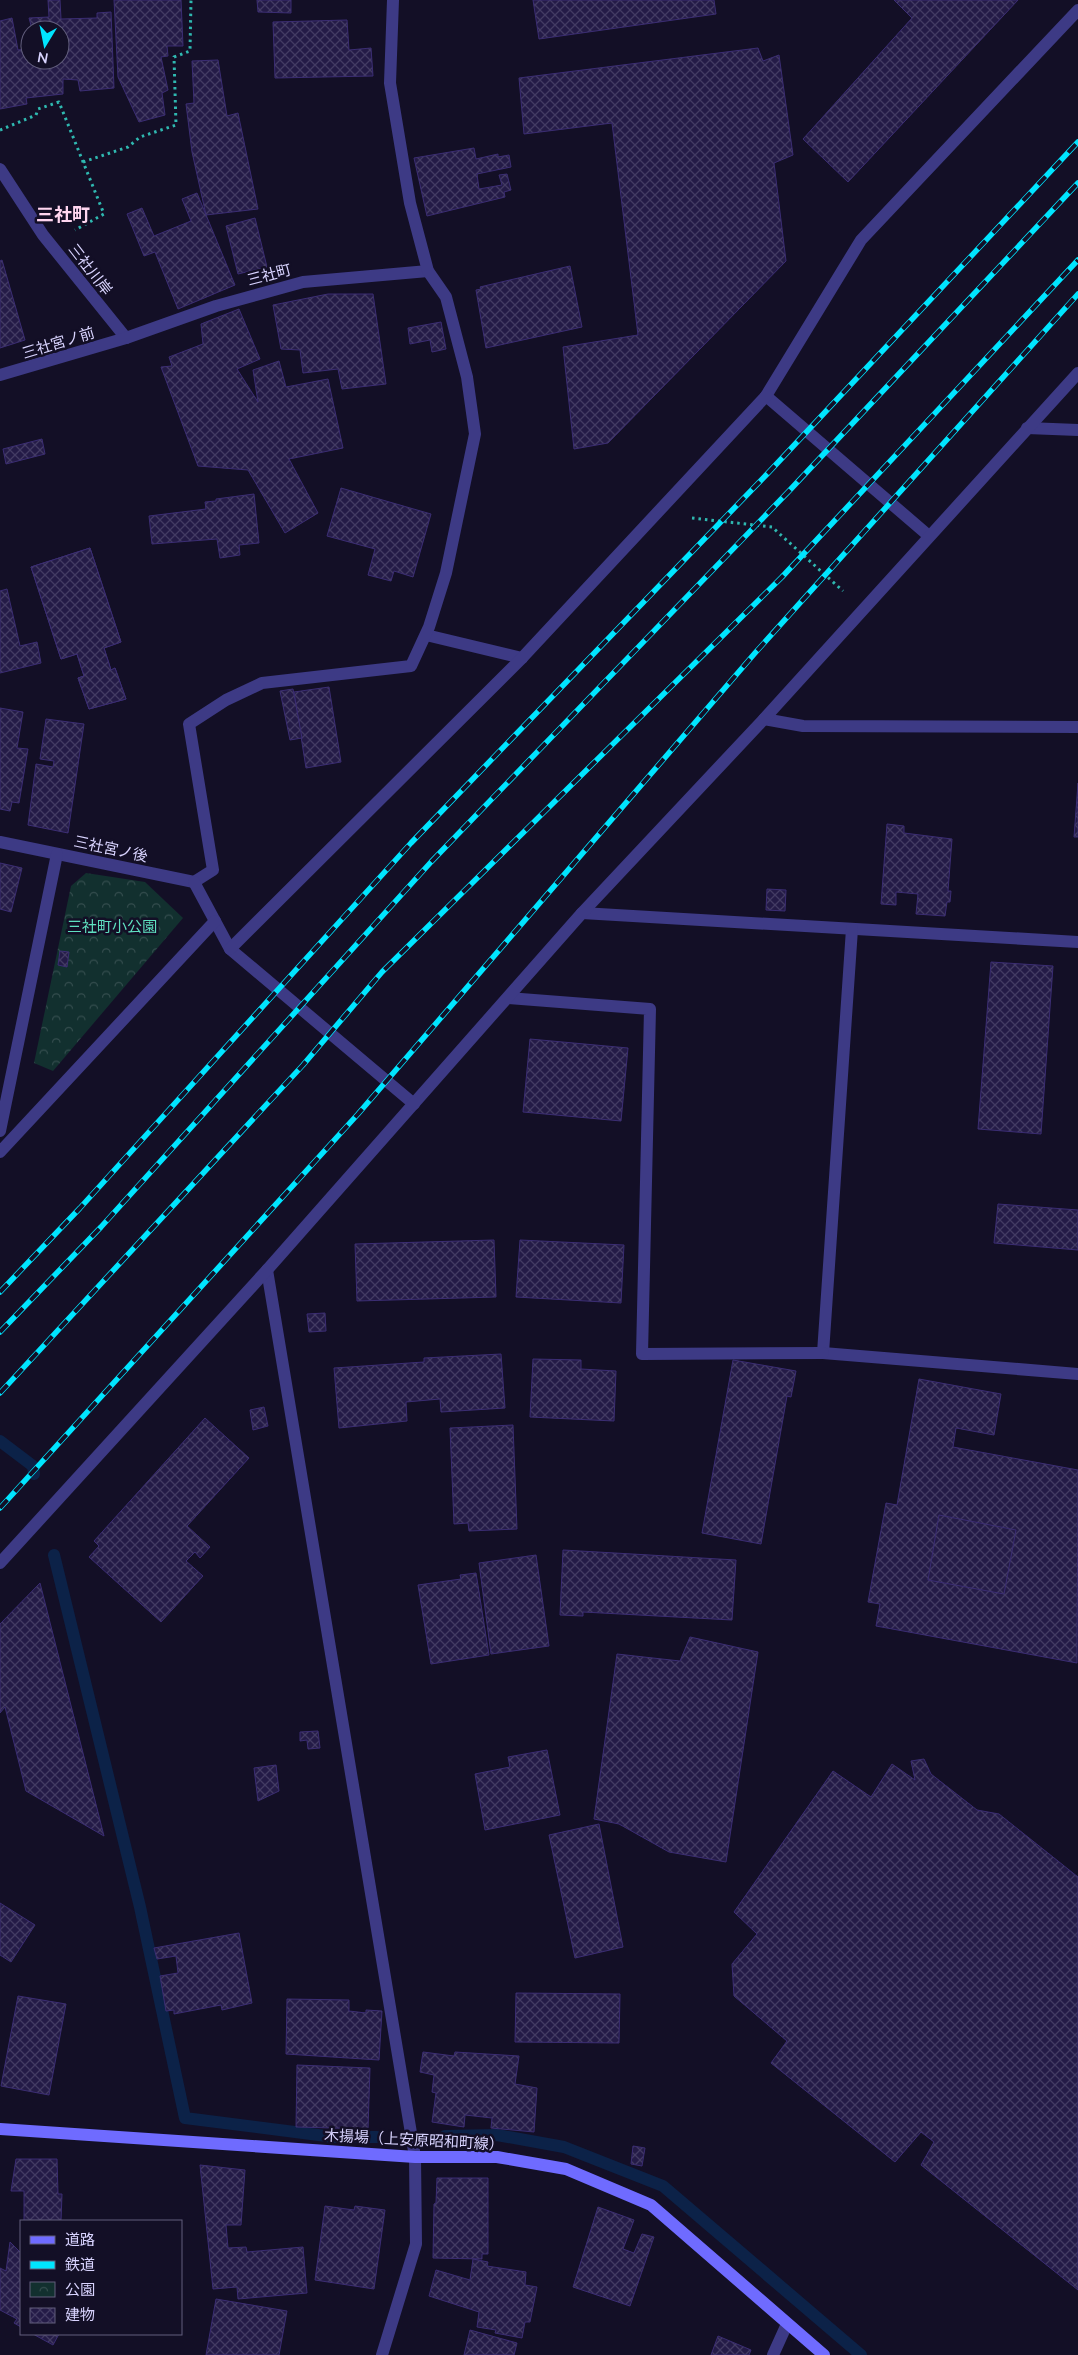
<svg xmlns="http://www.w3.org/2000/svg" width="1078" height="2355" font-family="Lato,'Noto Sans JP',sans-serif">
<defs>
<pattern id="park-crowns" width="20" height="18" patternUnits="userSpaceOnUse" patternTransform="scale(1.25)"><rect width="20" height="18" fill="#12302f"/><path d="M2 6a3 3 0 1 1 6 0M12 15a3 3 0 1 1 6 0" fill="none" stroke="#344d4e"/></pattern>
<pattern id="building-cross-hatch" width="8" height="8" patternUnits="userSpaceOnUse" patternTransform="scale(1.25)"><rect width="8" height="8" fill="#241b47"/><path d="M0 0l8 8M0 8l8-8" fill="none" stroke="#433b63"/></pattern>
</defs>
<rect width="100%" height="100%" fill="#130f26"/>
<polygon fill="url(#park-crowns)" points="86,873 145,882 183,918 53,1071 34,1063 71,886"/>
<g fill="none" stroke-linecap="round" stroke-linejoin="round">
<g stroke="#0c2248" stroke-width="12">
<polyline points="0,1441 33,1466 34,1474"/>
<polyline points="54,1555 140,1907 185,2118 334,2137 377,2137"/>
<polyline points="445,2136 497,2135 564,2147 663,2186 861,2355"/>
</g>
</g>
<g fill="url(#building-cross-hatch)" stroke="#3b2d73" fill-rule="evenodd">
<path d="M48 0H60L61 19 97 18V13L111 12 114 88 80 91 78 80 63 79V94L26 98 27 104 0 109V21L12 18 18 50 28 49 27 30 32 29 29 18 49 17ZM30 30H60V60H30Z"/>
<polygon points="114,0 181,0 183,46 167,46 168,56 161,57 168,90 162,93 165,115 139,122 118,77"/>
<polygon points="257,0 291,0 291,13 258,12"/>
<polygon points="533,0 714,0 716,14 539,39"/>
<polygon points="894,0 1018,0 848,182 803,139 912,18"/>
<polygon points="347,20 349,50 371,48 373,76 275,78 273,22"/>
<polygon points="758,48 763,61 779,55 793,155 774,163 786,261 608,443 574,449 563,347 638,335 612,123 524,134 519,78"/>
<polygon points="218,60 227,116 238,113 258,209 206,215 192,152 186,104 194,103 192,61"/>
<polygon points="474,148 476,159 498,154 498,157 509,155 511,167 477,174 479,189 502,185 499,175 507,174 511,190 504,192 505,197 427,216 414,158"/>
<polygon points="197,193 235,285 178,309 155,252 144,256 127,214 142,208 154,236 191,221 182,199"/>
<polygon points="255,218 267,267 238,274 226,226"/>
<polygon points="2,260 25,340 0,348 0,261"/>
<polygon points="570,266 582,327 486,348 476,290 481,289 480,287 484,286"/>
<polygon points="328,294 373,294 386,384 342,389 338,369 303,373 300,350 281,349 273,305"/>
<polygon points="239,309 260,359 237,369 258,402 253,370 279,361 286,387 328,379 343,448 289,459 318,513 285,533 248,470 198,466 161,367 172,366 169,357 203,344 201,324"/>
<polygon points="441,322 446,349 432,352 430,340 410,344 408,328"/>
<polygon points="42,439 45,454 6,464 3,449"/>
<polygon points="341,488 431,514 413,577 394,571 391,581 368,575 375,549 327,536"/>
<polygon points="254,494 259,543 239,545 240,555 220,558 217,539 152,544 149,516 206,509 205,502 216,501 216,499"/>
<polygon points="90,548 121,642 104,648 111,670 115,668 126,699 89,709 78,678 84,676 77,654 61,659 31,567"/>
<polygon points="90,548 121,642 104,648 111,670 115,668 126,699 89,709 78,678 84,676 77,654 61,659 31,567"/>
<polygon points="7,589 20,646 37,642 41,663 0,673 0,591"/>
<polygon points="329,687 341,762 306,768 294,692"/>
<polygon points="293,689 302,738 290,740 280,691"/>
<polygon points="0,708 23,712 17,748 28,749 19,803 12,802 10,811 0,809"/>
<polygon points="46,719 84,724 68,833 28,825 36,764 53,767 54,761 40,759"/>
<polygon points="1078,783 1078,837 1074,837"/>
<polygon points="887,824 904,826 904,833 952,839 948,891 951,891 950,902 947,902 945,916 916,914 918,894 896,892 896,905 881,904"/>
<polygon points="0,863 22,868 11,912 0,909"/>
<polygon points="767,889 786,890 785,911 766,910"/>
<polygon points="60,951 69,952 67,967 58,965"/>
<polygon points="991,962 1053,966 1041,1134 978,1129"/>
<polygon points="530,1039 628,1048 621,1121 523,1112"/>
<polygon points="998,1204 1078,1210 1078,1250 994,1243"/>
<polygon points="494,1240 496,1297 357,1301 355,1244"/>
<polygon points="520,1240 624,1245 621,1303 516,1297"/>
<polygon points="325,1313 326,1331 309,1332 307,1314"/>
<polygon points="501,1354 505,1408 441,1412 440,1399 406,1402 407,1421 339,1428 334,1368 424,1362 424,1358"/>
<polygon points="533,1359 581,1360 581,1369 616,1371 614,1421 530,1417"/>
<polygon points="733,1360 796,1371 791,1397 787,1396 761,1544 702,1533"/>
<polygon points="919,1379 1001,1394 994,1435 956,1428 953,1447 1078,1470 1077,1663 876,1626 880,1604 868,1602 886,1503 897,1505"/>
<polygon points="264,1407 268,1426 253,1430 250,1410"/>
<polygon points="205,1418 249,1458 187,1526 210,1547 200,1558 195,1552 186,1561 203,1576 161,1622 89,1557 99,1546 94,1541"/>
<polygon points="513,1425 517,1529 469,1531 468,1523 454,1524 450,1428"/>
<polygon points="939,1515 1016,1530 1004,1594 928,1580"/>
<polygon points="563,1550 736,1560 732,1620 583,1612 583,1616 560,1615"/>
<polygon points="536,1555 549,1646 491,1654 479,1563"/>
<polygon points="476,1573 489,1655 431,1664 418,1585 461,1579 460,1575"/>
<polygon points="40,1583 104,1836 26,1791 5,1707 0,1713 0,1624"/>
<polygon points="690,1637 758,1652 726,1862 669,1852 619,1824 594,1819 617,1654 680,1661"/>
<polygon points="318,1731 320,1748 308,1749 307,1740 300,1741 300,1732"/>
<polygon points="547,1750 560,1815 485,1830 475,1774 510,1767 508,1757"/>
<polygon points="924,1759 931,1774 977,1810 999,1814 1078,1877 1078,2290 921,2165 934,2142 921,2132 895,2162 771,2063 787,2041 734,1996 732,1964 757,1934 734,1912 833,1771 871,1797 892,1764 915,1780 911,1761"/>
<polygon points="276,1765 279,1791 258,1801 254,1768"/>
<polygon points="599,1824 623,1947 575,1958 549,1835"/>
<polygon points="0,1903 35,1925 11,1962 0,1955"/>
<polygon points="239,1933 252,2003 222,2010 221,2005 174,2014 174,2010 166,2011 160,1976 178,1973 176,1956 157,1959 154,1948"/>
<polygon points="516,1993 620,1994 619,2043 515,2042"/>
<polygon points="18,1996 66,2004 49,2095 1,2086"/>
<polygon points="287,1999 349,2000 349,2011 366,2013 366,2010 382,2011 379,2060 286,2054"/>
<polygon points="423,2052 454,2056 455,2052 519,2056 515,2084 537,2088 534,2132 491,2128 492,2118 465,2115 464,2127 432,2122 436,2093 432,2092 434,2075 420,2072"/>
<polygon points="297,2065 370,2068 368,2129 296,2127"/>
<polygon points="633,2146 645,2148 642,2166 631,2164"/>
<polygon points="16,2159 57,2159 58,2194 62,2194 61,2221 24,2221 24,2191 11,2191"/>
<polygon points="200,2165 245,2170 241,2225 226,2225 228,2248 246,2247 247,2252 303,2247 307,2293 238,2299 237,2287 213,2289"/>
<polygon points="437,2178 488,2178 488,2254 482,2254 482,2259 433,2258 434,2204 436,2203"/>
<polygon points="325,2206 354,2210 355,2206 385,2210 374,2289 315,2280"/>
<polygon points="598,2207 634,2220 623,2249 634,2253 642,2234 654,2237 630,2306 573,2287"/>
<polygon points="10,2242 21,2253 21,2327 14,2323 17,2319 0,2310 0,2268 6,2271"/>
<polygon points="473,2259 488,2262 487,2266 526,2272 525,2285 537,2287 530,2322 525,2322 522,2338 495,2333 496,2330 477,2327 479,2312 429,2296 436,2270 470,2280"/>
<polygon points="216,2299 287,2311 279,2355 206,2355"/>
<polygon points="470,2330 517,2343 514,2355 464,2355"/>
<polygon points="33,2334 59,2334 53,2345"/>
<polygon points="718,2336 751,2350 749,2355 711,2355"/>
</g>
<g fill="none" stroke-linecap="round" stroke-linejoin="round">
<g stroke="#2fb8b0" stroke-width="3" stroke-dasharray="2.5 4" stroke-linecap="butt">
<polyline points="0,130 36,115 38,109 59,102 104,214 75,230"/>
<polyline points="83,162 128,147 140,137 176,125 174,57 190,51 191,0"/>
<polyline points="692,518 772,527 843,591"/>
</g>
<g stroke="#3d3a85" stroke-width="12">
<polyline points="0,169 43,235 126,338"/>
<polyline points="0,375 126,338 216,306 303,282 428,271"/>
<polyline points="766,396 929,536"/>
<polyline points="1027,428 1078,430"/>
<polyline points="426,635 522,658"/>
<polyline points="764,719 803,726 1078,727"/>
<polyline points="0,842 194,882 213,870 189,724 226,700 262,683 411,666 429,627 446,573 475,434 467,377 446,297 428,271 410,203 390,83 393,0"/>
<polyline points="194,882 230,949 414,1104"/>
<polyline points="582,913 1078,942"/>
<polyline points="852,929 823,1353 1078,1374"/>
<polyline points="230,949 522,658 766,396 861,240 1078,10"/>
<polyline points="508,998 650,1009 642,1354 823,1353"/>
<polyline points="0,1131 57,854"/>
<polyline points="0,1152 215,921"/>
<polyline points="267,1270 415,2157 416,2244 382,2355"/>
<polyline points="0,1563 267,1270 582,913 764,719 1078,373"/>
<polyline points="773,2355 787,2324"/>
</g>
<polyline stroke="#6f6bff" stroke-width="12" points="0,2129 415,2157 497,2157 566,2169 651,2205 824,2355"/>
<g stroke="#00e5ff" stroke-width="5.5">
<g id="rail">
<polyline points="0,1292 80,1208 411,843 769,472 1078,142"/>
<polyline points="0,1332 101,1227 431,862 789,491 1078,183"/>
<polyline points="0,1393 303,1065 382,972 782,577 1078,260"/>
<polyline points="0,1508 358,1114 755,653 1078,294"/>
</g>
</g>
<use href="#rail" stroke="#130f26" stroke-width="4" stroke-dasharray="11" stroke-linecap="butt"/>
</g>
<g text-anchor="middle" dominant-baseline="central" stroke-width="5" stroke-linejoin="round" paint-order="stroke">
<g font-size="15" fill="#d9d4ff" stroke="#130f26">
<text transform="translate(91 269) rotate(52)">三社川岸</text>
<text transform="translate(269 274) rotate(-15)">三社町</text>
<text transform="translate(58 342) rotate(-17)">三社宮ノ前</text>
<text transform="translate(111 848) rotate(12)">三社宮ノ後</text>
<text transform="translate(414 2139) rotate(3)">木揚場（上安原昭和町線）</text>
</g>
<g font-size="15" fill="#5fe0c0" stroke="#130f26">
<text x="112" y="926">三社町小公園</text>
</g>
<g font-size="18" font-weight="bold" fill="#ffd6f0" stroke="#130f26">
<text x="63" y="214">三社町</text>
</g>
</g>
<rect x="20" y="2220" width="162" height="115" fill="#130f26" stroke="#625e7d"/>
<rect x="30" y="2236" width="25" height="8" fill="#6f6bff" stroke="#625e7d"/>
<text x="65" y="2245" font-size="15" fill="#d9d4ff">道路</text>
<rect x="30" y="2261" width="25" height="8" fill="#00e5ff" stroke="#625e7d"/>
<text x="65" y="2270" font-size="15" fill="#d9d4ff">鉄道</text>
<rect x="30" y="2282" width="25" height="15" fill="url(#park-crowns)" stroke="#625e7d"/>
<text x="65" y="2295" font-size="15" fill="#d9d4ff">公園</text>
<rect x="30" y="2308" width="25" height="15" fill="url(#building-cross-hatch)" stroke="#625e7d"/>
<text x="65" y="2320" font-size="15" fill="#d9d4ff">建物</text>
<g transform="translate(45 45) rotate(190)"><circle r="24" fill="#130f26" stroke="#625e7d"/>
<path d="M0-4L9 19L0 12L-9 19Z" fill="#00e5ff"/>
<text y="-8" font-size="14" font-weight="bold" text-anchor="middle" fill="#d9d4ff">N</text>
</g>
</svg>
